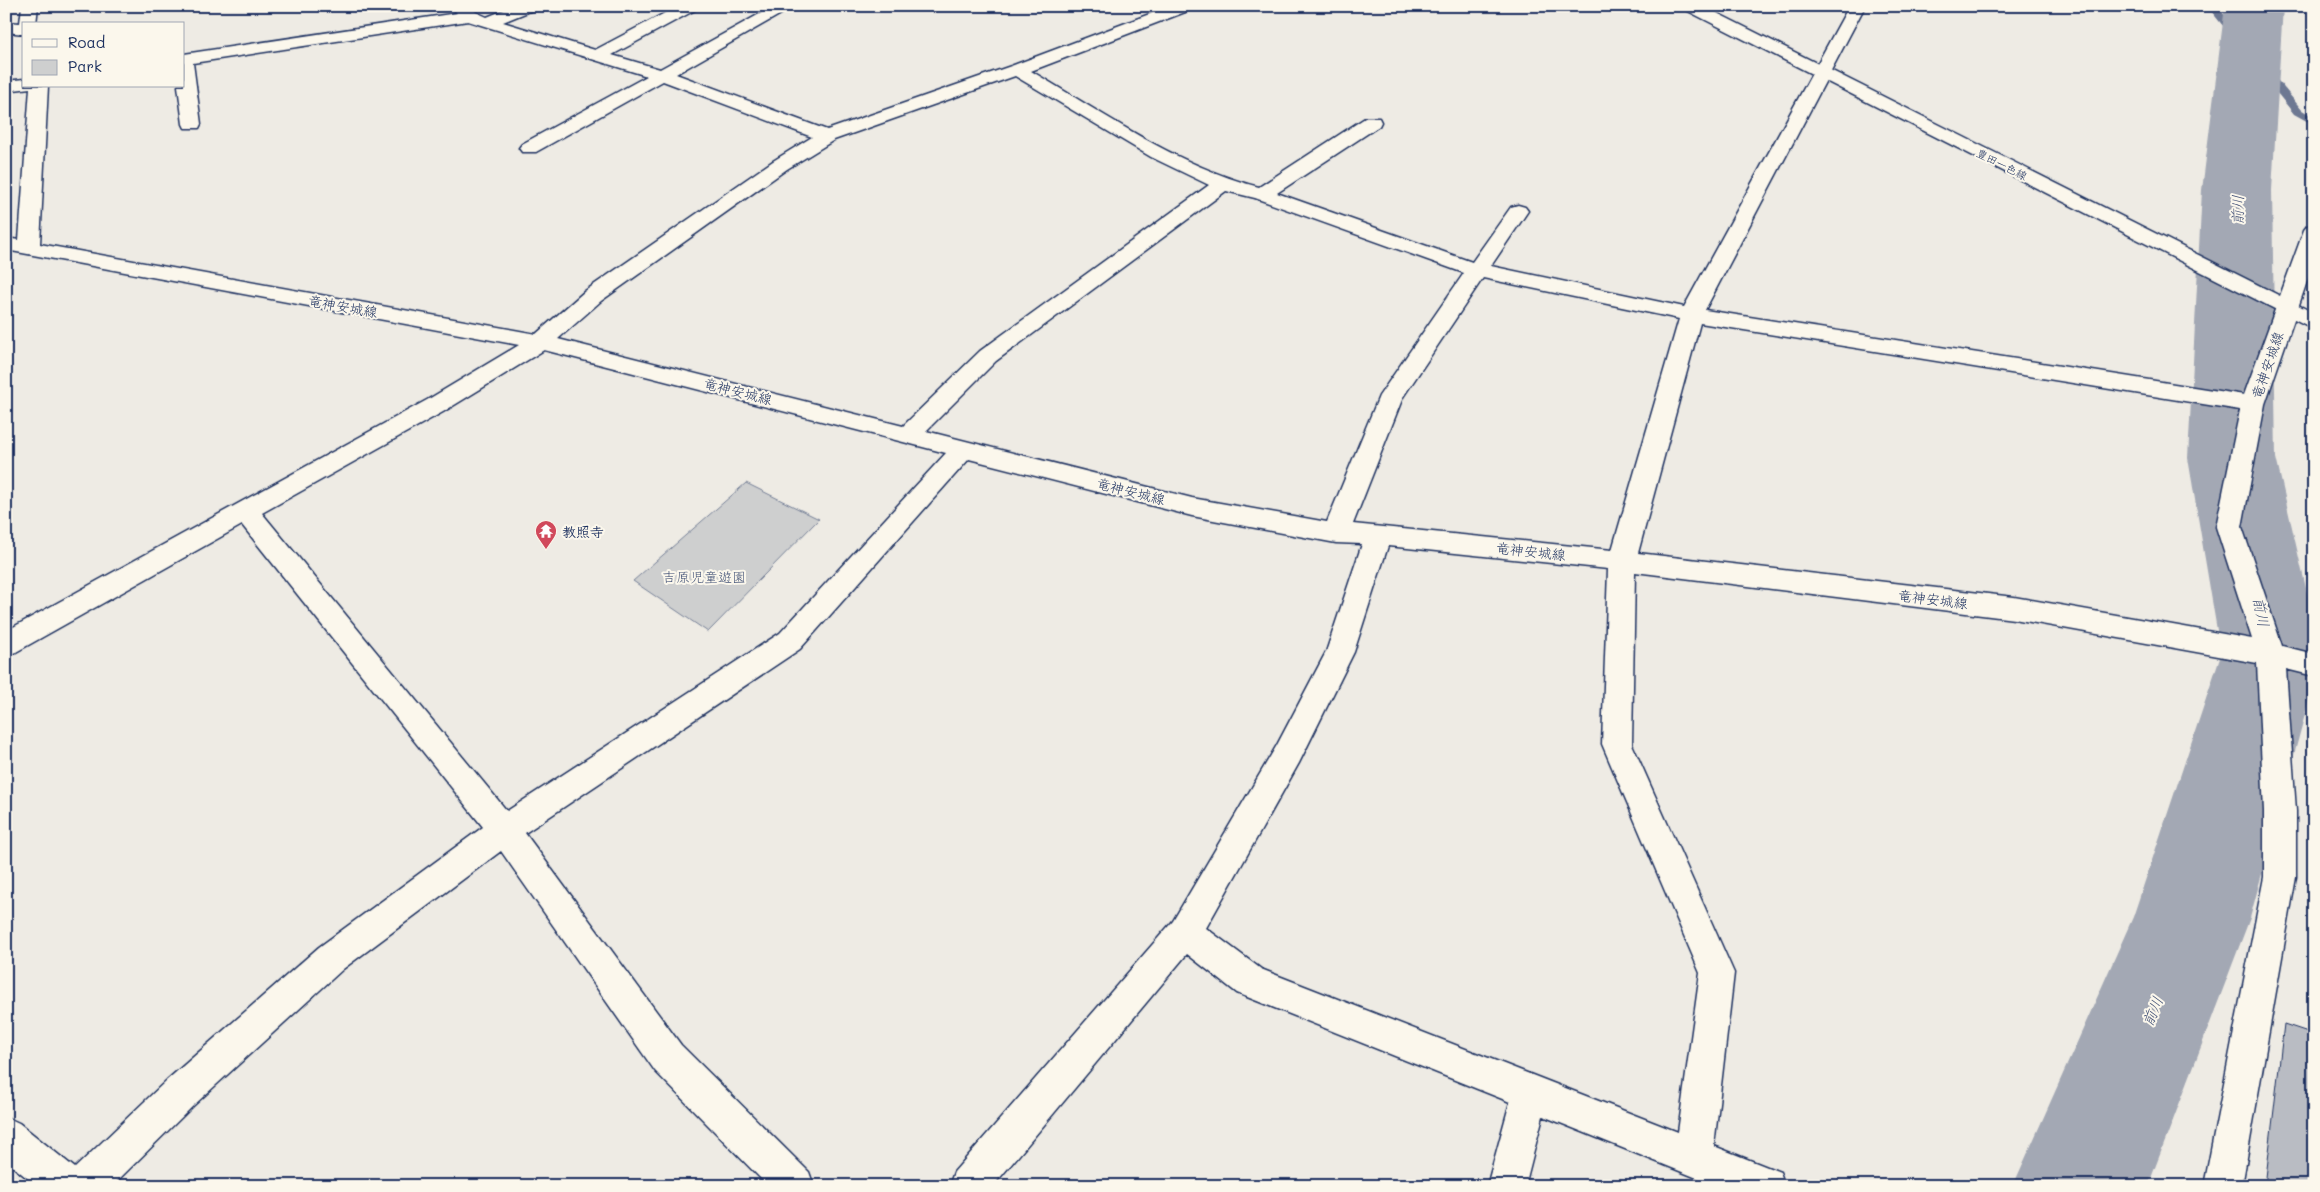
<svg xmlns="http://www.w3.org/2000/svg" width="2320" height="1192" font-family="Mali,'Klee One',sans-serif">
<rect width="100%" height="100%" fill="#eeebe4"/>
<filter id="ink" filterUnits="userSpaceOnUse"><feTurbulence type="fractalNoise" baseFrequency=".02" numOctaves="2"/><feDisplacementMap in="SourceGraphic" scale="10" xChannelSelector="R" yChannelSelector="G"/><feConvolveMatrix kernelMatrix="1 2 1 2 8 2 1 2 1" color-interpolation-filters="sRGB"/></filter>
<g filter="url(#ink)">
<polygon fill="#cecfcf" stroke="#747f96" points="746,483 819,519 708,632 633,581"/>
<g fill="none" stroke-linecap="round" stroke-linejoin="round">
<polygon fill="#6d7892" fill-rule="evenodd" points="2207,6 2217,6 2302,110 2314,117 2314,125 2294,114"/>
<polygon fill="#a3a8b4" fill-rule="evenodd" points="2225,6 2283,6 2272,190 2276,458 2314,623 2314,681 2250,918 2148,1186 2013,1186 2133,917 2221,654 2188,458 2202,190"/>
</g>
<polygon fill="#b9bcc3" stroke="#1b2f5e" points="2284,1024 2314,1034 2314,1186 2265,1186"/>
<g fill="none" stroke-linecap="round" stroke-linejoin="round">
<g stroke="#1b2f5e" stroke-width="3">
<g id="minor">
<polygon points="22,6 38,6 36,24 24,24 24,34 6,32 6,22 20,23"/>
<path d="M451 6H469L476 12 487 17 514 6H537L535 9 503 22 595 50 678 6H699L697 9 612 55 660 69 774 6H795L676 74 827 130 1011 66 1171 6H1195L1193 9 1031 71C1103 113 1177 166 1259 187L1365 118H1379L1381 122 1379 126 1277 193 1472 262 1511 207 1518 205 1525 207 1528 211 1491 266 1684 307 1849 6H1865L1705 310 2244 395 2304 230 2307 226 2314 224V261L2265 404 2242 527 2282 646 2314 654V676L2286 669 2296 811V877L2242 1186H2204L2264 877V811L2257 663 2014 619 1635 572 1632 744 1734 973 1714 1146 1780 1172 1785 1186H1717L1543 1116 1525 1186H1487L1510 1102 1237 993 1187 954 993 1186H949L954 1172 1173 921 1277 745 1326 652 1362 544 1336 543 1192 516 969 459 800 649 525 833 681 1045 809 1172 814 1186H768L655 1071 501 851 343 969 193 1106 112 1186H37L6 1161V1117L19 1123 75 1168 167 1080 319 947 483 827 242 525 16 652 6 655V631L427 400 519 345 6 250V238L19 240 30 88 6 91V81L24 79V86H48L40 244 536 334 585 291 773 161 812 137 663 81 536 152H522L519 148 522 144 647 76 468 21 193 63 201 124 199 128H185L183 124 178 86H184V54L457 13ZM1015 76 1151 157 1209 185 980 351 903 426 558 339 601 301 787 169 834 140ZM1226 191 1255 198 1464 273 1379 396 1327 522 1192 498 926 431 996 361ZM1483 278 1679 319 1612 550 1353 524 1403 397ZM1700 323 2240 410 2216 527 2252 639 2014 597 1638 553ZM544 350 946 453 780 633 507 811 262 513 443 412ZM1388 546 1608 569 1602 744 1700 973 1678 1132 1261 969 1206 928 1299 763 1354 652Z"/>
</g>
</g>
<g stroke="#1b2f5e" stroke-width="3">
<polygon id="major" points="1682,6 1703,6 2314,313 2314,329 1684,9"/>
</g>
<use href="#minor" fill="#fbf7ec" fill-rule="evenodd"/>
<use href="#major" fill="#fbf7ec" fill-rule="evenodd"/>
</g>
</g>
<defs>
<g id="temple-pin" transform="scale(1.125)"><path d="M0 17L-7.5 6A9.5 9.5 0 1 1 7.5 6Z" fill="#d1495b" stroke="#fbf7ec"/><path d="M0-6L5-2H3V0L6.5 2.5H4V6H1.5V3h-3V6H-4V2.5H-6.5L-3 0V-2H-5Z" fill="#fff"/></g>
</defs>
<g fill-rule="evenodd">
<use href="#temple-pin" x="546" y="531"/>
</g>
<g text-anchor="middle" dominant-baseline="central" stroke-width="4" stroke-linejoin="round" paint-order="stroke">
<g font-size="11" fill="#1b2f5e" stroke="#fbf7ec">
<text transform="translate(2002 164) rotate(27)">豊田一色線</text>
</g>
<g font-size="14" fill="#1b2f5e" stroke="#fbf7ec">
<text transform="translate(343 306) rotate(10)">竜神安城線</text>
<text transform="translate(2267 365) rotate(-71)">竜神安城線</text>
<text transform="translate(738 391) rotate(14)">竜神安城線</text>
<text transform="translate(1131 491) rotate(14)">竜神安城線</text>
<text transform="translate(1531 551) rotate(6)">竜神安城線</text>
<text transform="translate(1933 599) rotate(7)">竜神安城線</text>
</g>
<g font-size="14" font-weight="bold" fill="#1b2f5e" stroke="#fbf7ec" text-anchor="start">
<text x="562" y="531">教照寺</text>
</g>
<g font-size="14" fill="#48577a" stroke="#fbf7ec">
<text x="704" y="576">吉原児童遊園</text>
</g>
<g font-size="15" font-style="italic" fill="#445378" stroke="#fbf7ec">
<text transform="translate(2237 210) rotate(-89)">前川</text>
<text transform="translate(2262 612) rotate(79)">前川</text>
<text transform="translate(2152 1011) rotate(-67)">前川</text>
</g>
</g>
<rect width="2320" height="1192" fill="none" stroke="#fbf7ec" stroke-width="25"/>
<rect x="12" y="12" width="2295" height="1167" fill="none" stroke="#1b2f5e" stroke-width="2" filter="url(#ink)"/>
<rect x="22" y="22" width="162" height="65" fill="#fbf7ec" stroke="#a1a7b3"/>
<rect x="32" y="39" width="25" height="8" fill="#fbf7ec" stroke="#a1a7b3"/>
<text x="68" y="48" font-size="15" fill="#1b2f5e">Road</text>
<rect x="32" y="60" width="25" height="15" fill="#cecfcf" stroke="#a1a7b3"/>
<text x="68" y="72" font-size="15" fill="#1b2f5e">Park</text>
</svg>
